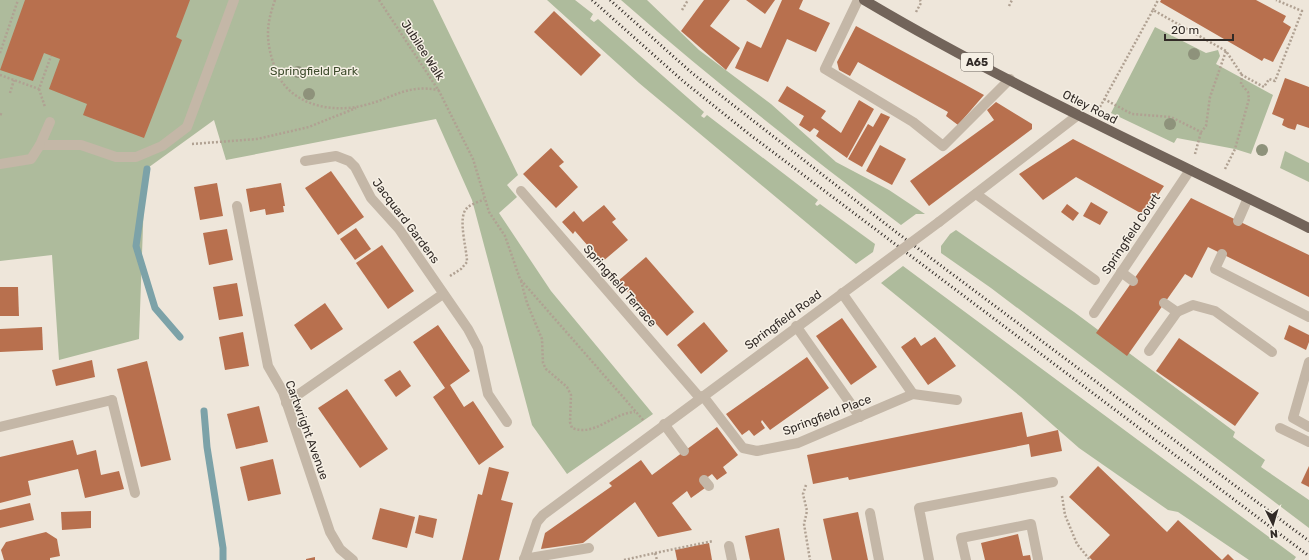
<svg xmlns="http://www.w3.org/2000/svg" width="1309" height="560" font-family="Rubik,sans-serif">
<rect width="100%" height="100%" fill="#eee6da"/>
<g fill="#aebb9c">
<polygon points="0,0 433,0 518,175 507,185 517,197 499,213 551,291 653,414 567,474 532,425 472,200 436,119 226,160 214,120 145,170 139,339 59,360 52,255 0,261"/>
<polygon points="547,0 575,0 593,14 590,19 594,22 598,19 704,112 701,116 704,118 707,115 818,200 815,204 817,206 820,204 875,244 873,252 856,264 639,83"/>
<path d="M621 0H647L699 50 771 104 836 162 889 190 925 214H916L901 225C805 153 711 79 621 0Z"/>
<polygon points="1155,27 1206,53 1218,50 1220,56 1216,64 1273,95 1251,154 1235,149 1177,138 1174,143 1111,113"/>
<polygon points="1285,151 1309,163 1309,182 1280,168"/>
<polygon points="956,230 1074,312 1235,432 1233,437 1265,460 1261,467 1309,500 1309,528 991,288 941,253 941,246 950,234"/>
<polygon points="903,266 1296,557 1294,560 1249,560 1178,512 1168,510 1079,448 1021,397 881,283"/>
</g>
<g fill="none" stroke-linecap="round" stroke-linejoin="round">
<g stroke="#7ca2a8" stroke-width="7">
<polyline points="147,169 136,246 155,308 180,337"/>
<polyline points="204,411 207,447 223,548 223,560"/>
</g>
</g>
<g fill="#b8704e">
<polygon points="25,0 190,0 176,37 182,40 144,138 83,115 87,104 49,89 60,59 44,53 33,81 0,70"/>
<polygon points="704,0 730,0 710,26 740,48 726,70 681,31"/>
<polygon points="746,0 775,0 765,14"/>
<polygon points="782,0 803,0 799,9 830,23 816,52 787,39 768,82 735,68 747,41 761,48"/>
<polygon points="1161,0 1256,0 1286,16 1283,22 1291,27 1273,62 1264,58 1262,61 1160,2"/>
<polygon points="554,11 601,55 581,76 534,32"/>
<polygon points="856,26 964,84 984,95 958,125 946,116 948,112 858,62 850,76 839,70 837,62"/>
<polygon points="1285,78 1309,87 1309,128 1297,124 1295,130 1288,128 1282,125 1284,119 1272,114"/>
<polygon points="787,86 826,111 821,118 841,133 859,100 874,109 847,158 816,136 819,131 814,128 810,132 799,125 804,116 778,101"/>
<polygon points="996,102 1032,124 1032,129 929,206 910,181 994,120 987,110"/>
<polygon points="881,113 890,117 862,167 848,159 868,124 873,127"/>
<polygon points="1073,139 1164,186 1144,215 1076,177 1043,200 1019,174"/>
<polygon points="880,145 906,159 892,185 866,171"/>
<polygon points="551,148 564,162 559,166 578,187 556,208 523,174"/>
<polygon points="331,171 364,217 338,235 305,188"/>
<polygon points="217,183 223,216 200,220 194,187"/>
<polygon points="281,183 285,206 283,206 284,212 266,215 265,209 250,212 246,189"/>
<polygon points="1191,198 1309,255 1309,297 1208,247 1192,278 1185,274 1127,356 1096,333"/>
<polygon points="1091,202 1108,212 1100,225 1083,216"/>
<polygon points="1067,204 1079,213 1073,221 1061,212"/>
<polygon points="604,205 616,219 612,222 628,240 602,262 575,231 573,234 562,222 574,211 583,222"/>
<polygon points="356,228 371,249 355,260 340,239"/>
<polygon points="227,229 233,260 209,265 203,233"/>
<polygon points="382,245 414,291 388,309 356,263"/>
<polygon points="646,257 694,312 667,336 618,281"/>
<polygon points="237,283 243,316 219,320 213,287"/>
<polygon points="0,287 18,287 19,316 0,316"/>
<polygon points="325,303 343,329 311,350 294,325"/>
<polygon points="842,318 877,367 851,385 816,336"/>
<polygon points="704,322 728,351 701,374 677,345"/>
<polygon points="438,325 470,371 450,385 464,407 473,401 504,447 479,465 433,397 445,388 413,342"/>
<polygon points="1289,325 1309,335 1309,342 1306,350 1284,339"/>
<polygon points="42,327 43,350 0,352 0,329"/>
<polygon points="243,332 249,366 225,370 219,337"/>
<polygon points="915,337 921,346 935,337 956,366 928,385 901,347"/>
<polygon points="1179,338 1259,393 1235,426 1156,371"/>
<polygon points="807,357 829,388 770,430 762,420 761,422 765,428 754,436 749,430 742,435 726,414"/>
<polygon points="92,360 95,377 56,386 52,370"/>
<polygon points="147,361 171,460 141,467 117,369"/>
<polygon points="400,370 411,386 396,397 384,380"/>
<polygon points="347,389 388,449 360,468 318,408"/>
<polygon points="259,406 268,442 236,449 227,414"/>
<polygon points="1022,412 1027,437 1058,430 1062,451 1031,457 1029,444 849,480 848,477 813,484 807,455"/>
<polygon points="717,427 738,455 723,467 727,473 717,480 712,474 701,482 705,488 691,498 687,491 672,503 692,530 658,537 635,502 583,543 541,549 545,533 612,486 609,483 641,460 652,475"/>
<polygon points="73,440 77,455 96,450 101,475 119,471 124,489 85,498 78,469 28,481 31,495 0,503 0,457"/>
<polygon points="273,459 281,494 248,501 240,467"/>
<polygon points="1098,466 1167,532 1178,520 1222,560 1092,560 1089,557 1110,535 1069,497"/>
<polygon points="1309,466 1309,487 1301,483"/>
<polygon points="489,467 509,472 501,500 513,503 499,560 462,560 478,494 482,495"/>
<polygon points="30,503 34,520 0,528 0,510"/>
<polygon points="380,508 415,517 407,548 372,539"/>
<polygon points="91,511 91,528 62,530 61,512"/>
<polygon points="858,512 868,560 832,560 823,519"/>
<polygon points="419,515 437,519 433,538 415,533"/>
<polygon points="779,528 785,560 750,560 745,536"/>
<polygon points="46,532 57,539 60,556 50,558 50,560 4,560 1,550 6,542"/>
<polygon points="1018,534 1023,556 1030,555 1031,560 985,560 981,543"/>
<polygon points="709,543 712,560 677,560 675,550"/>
<polygon points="1228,554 1234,560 1222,560"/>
<polygon points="315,557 315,560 306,560 306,559"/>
</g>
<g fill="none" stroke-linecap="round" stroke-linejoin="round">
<g stroke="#b0a192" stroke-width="2.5" stroke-dasharray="2 2" stroke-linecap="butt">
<path d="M275 0C265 28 266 43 276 71 290 105 332 114 365 105 394 98 406 84 439 90"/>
<polyline points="379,0 439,91 473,159 489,212 505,236 520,279 644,421"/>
<polyline points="1009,6 1012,0"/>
<polyline points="682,10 688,0"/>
<polyline points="1153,10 1158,0"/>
<polyline points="916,12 921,3 920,0"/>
<polyline points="0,53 18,0"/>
<polyline points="0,75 39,89 51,56"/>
<polyline points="39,89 45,107"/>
<polyline points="10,93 14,80"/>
<polyline points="1104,99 1132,114 1171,117 1201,132 1206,126 1210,97 1226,51"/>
<polyline points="1100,107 1153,10 1226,51 1242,75"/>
<polyline points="0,114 3,115"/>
<polyline points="192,144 257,139 309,127 356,108"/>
<polyline points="1195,154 1201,132"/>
<polyline points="1225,169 1235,149 1249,99 1248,92 1241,84 1242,75 1264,87 1269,79 1275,81 1302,11 1276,0"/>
<path d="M450 276 461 269 467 262C467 249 457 217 467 208 471 204 479 202 484 199"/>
<path d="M521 281 527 303 542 339 543 363 546 369 567 387 571 395 570 422 572 428C595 437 612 413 635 412"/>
<polyline points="806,485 803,494 807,511 804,524 810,560"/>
<polyline points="1062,496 1065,515 1077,544 1090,560"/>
<polyline points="655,553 713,541"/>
<polyline points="624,560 655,553 657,560"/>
</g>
<g stroke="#c4b7a7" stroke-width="10">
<polyline points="858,0 825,69 913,122 943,146 1010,79"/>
<polyline points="50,122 40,145 81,145 116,157 136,157 162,146 187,127 234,0"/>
<polyline points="0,164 31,159 40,145"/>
<polyline points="976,194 1095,280"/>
<polyline points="1238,221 1248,198"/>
<polyline points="1222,254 1215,269 1309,317"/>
<polyline points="1121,272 1133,281"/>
<polyline points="1164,303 1177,312 1193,305 1215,311 1272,352"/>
<polyline points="796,326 860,417"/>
<polyline points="1149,351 1177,312"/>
<polyline points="1309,362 1293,418 1309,427"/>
<polyline points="112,400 135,493"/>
<polyline points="664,424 684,451"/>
<polyline points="1280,428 1309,442"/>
<polyline points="704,480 709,486"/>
<polyline points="524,559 589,548"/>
<polyline points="929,560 919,508 1053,482"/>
</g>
<g stroke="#c4b7a7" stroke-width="10">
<polyline points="305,161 336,156 349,161 355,167 371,198 399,229 468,329 478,348 488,394 507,422"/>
<polyline points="521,191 700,398"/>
<polyline points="237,206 268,366 283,392 330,532 340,549 353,560"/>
<polyline points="939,222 1078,115"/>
<polyline points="842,293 913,394"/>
<polyline points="1094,313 1190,170"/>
<polyline points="703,396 743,448 757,451 798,443 913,394 957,400"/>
<polyline points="286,403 443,294"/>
<polyline points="0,427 112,400"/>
<polyline points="870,513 879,560"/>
<polyline points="729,546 732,560"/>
<polyline points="524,560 537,522 543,515 866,276"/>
<polyline points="966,560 961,538 1031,524 1038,559"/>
</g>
<path stroke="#72645a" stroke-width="10" d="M864 0C1007 85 1160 154 1309 228"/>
<g stroke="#322b27" stroke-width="3" stroke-dasharray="1 3" stroke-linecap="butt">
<polyline points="592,0 683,81 749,134 1309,556"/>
<polyline points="610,0 692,73 896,232 1309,541"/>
</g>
<polyline stroke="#c4b7a7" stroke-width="10" points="866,276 939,222"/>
</g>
<g fill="#8e927b">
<circle cx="1194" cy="54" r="6"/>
<circle cx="298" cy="72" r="6"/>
<circle cx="309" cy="94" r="6"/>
<circle cx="1170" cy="124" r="6"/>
<circle cx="1262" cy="150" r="6"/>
</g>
<g text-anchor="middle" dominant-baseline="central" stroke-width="3" stroke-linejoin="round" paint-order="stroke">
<rect fill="#f6f0e5" stroke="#6d6660" stroke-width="1" x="961" y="53" width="32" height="18" rx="3"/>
<g font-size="11" font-weight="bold" fill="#322b27">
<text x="977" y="62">A65</text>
</g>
<g font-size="12" fill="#322b27" stroke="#f6f0e5">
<text transform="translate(423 50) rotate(57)">Jubilee Walk</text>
<text transform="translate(1090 107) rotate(27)">Otley Road</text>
<text transform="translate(406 221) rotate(53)">Jacquard Gardens</text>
<text transform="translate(1131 234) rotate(-56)">Springfield Court</text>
<text transform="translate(620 286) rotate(49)">Springfield Terrace</text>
<text transform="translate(783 320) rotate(-36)">Springfield Road</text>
<text transform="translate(827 415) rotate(-21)">Springfield Place</text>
<text transform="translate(307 430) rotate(70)">Cartwright Avenue</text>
</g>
<g font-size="12" fill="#3f4d2e" stroke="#f6f0e5">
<text x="314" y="71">Springfield Park</text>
</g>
</g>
<g transform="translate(1273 524) rotate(175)" stroke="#f6f0e5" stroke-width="3" paint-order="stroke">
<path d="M0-3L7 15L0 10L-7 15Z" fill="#322b27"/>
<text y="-6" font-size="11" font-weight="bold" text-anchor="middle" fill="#322b27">N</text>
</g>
<path d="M1165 34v6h68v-6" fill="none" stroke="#322b27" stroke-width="2"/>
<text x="1171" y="34" font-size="12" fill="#322b27" stroke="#f6f0e5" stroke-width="3" paint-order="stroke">20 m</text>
</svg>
